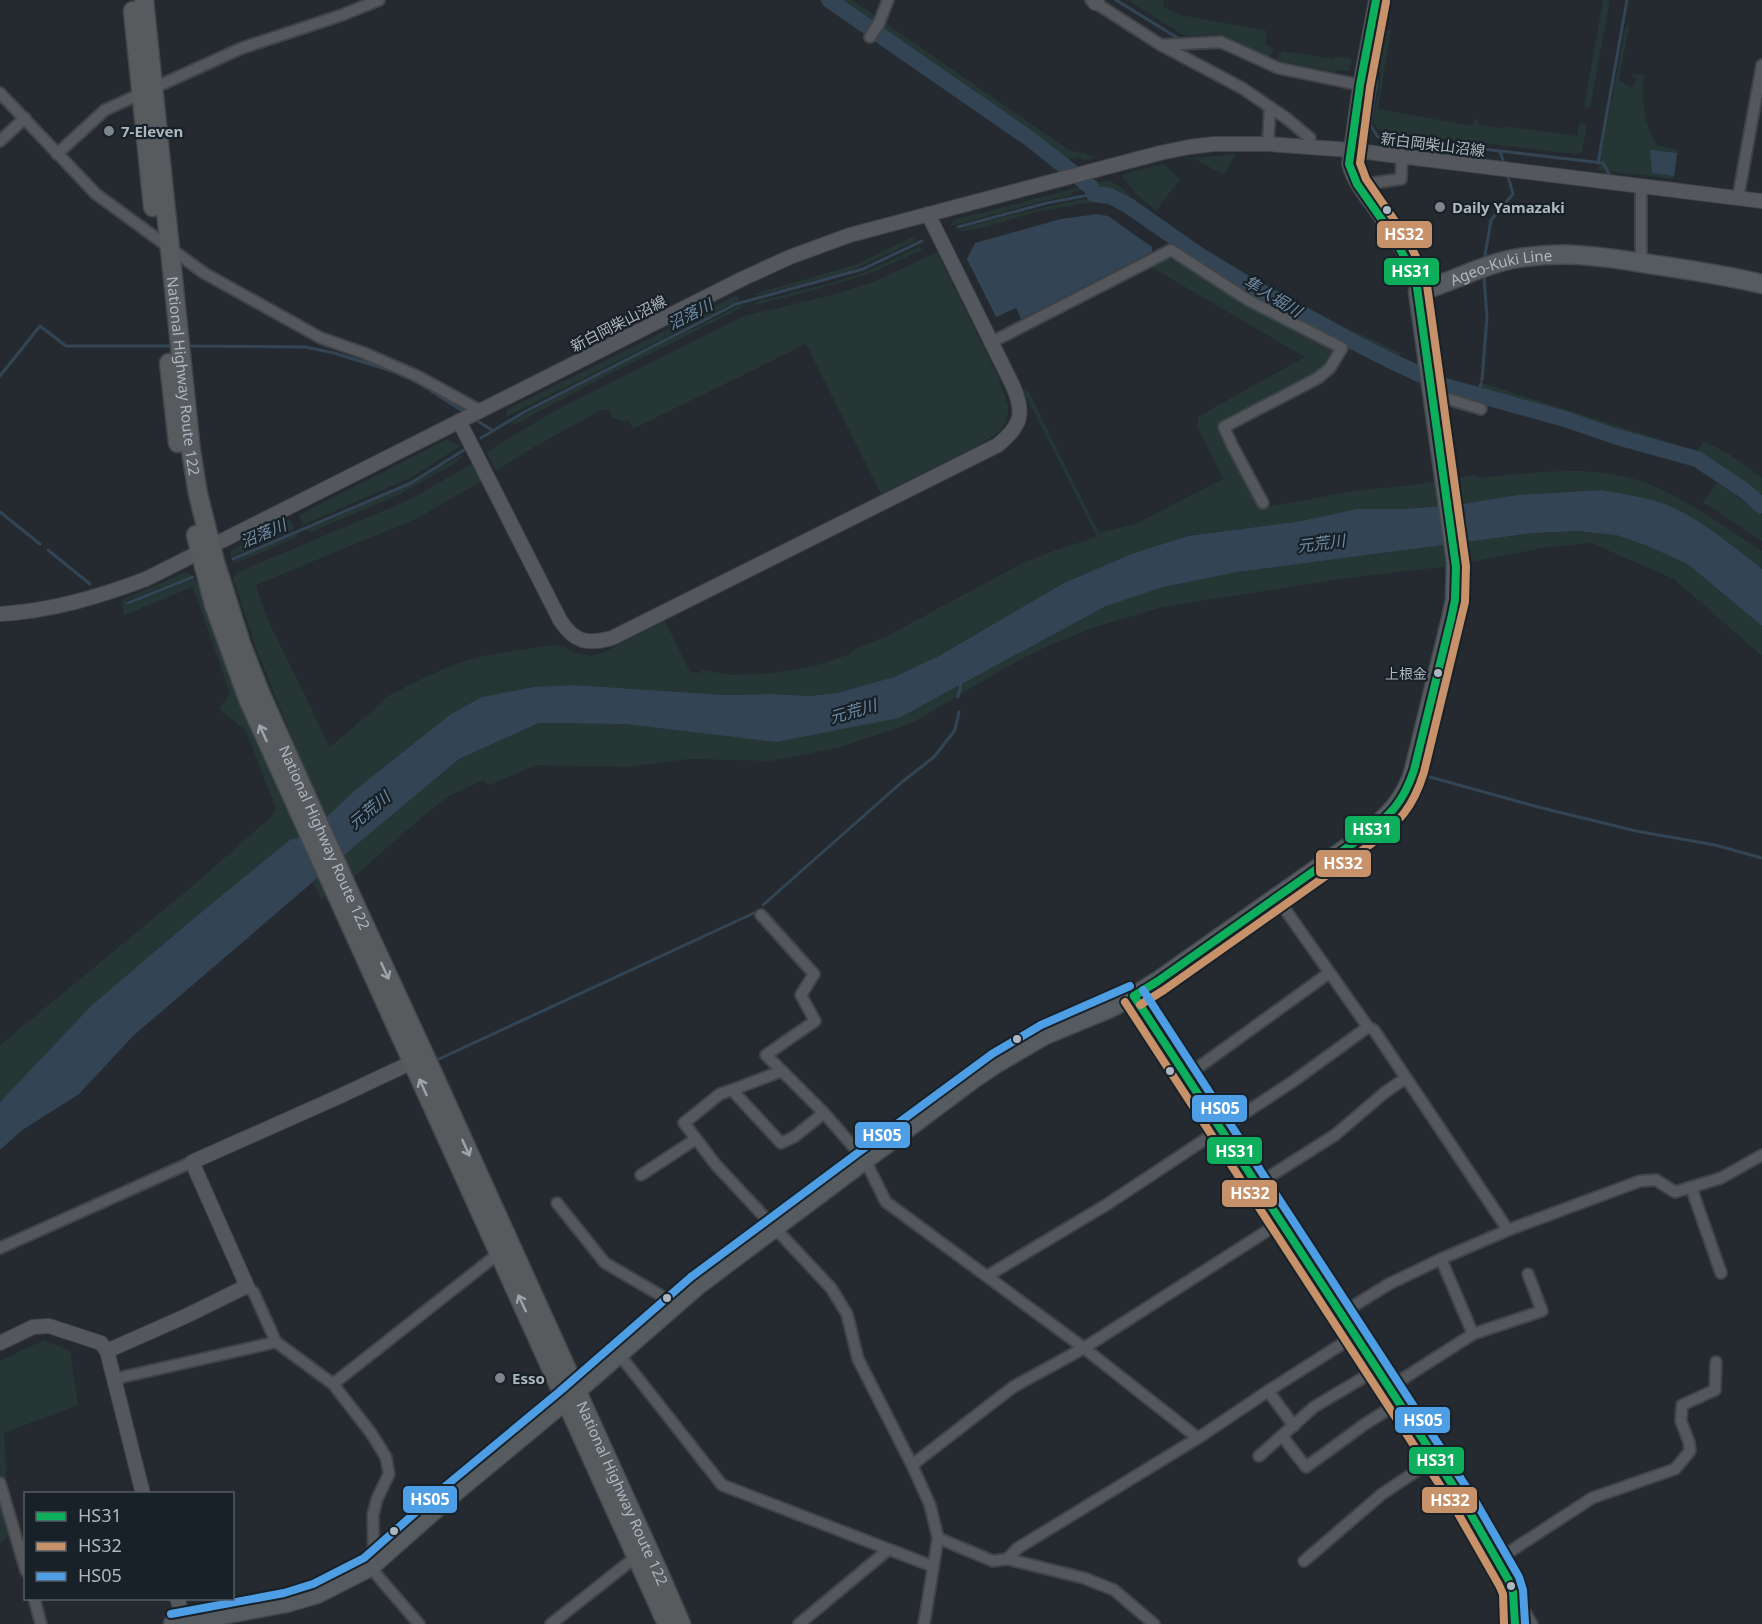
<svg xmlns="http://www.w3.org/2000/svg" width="1762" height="1624" font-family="'Noto Sans','Noto Sans JP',sans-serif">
<rect width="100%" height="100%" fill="#242a2f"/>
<g fill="#253635">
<polygon points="834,0 852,0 879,19 872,26"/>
<polygon points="1127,0 1164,0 1163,7 1181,15 1267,31 1265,43 1274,49 1269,57 1221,34 1185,36"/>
<polygon points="1603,0 1610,0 1590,108 1584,107"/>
<polygon points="885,23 1069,150 1093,156 1095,158 1085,161 1081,157 1065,161 1036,139 880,32"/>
<path d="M1626 25 1629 26 1619 80 1632 88 1637 80 1632 76V74L1644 75C1642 100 1643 125 1657 145L1678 150 1674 179 1598 170Z"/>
<polygon points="1384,30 1391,31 1378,109 1473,126 1474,119 1478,120 1477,124 1505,129 1505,126 1577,136 1579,123 1587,124 1582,152 1576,154 1380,131 1373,122 1381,73 1377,71"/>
<polygon points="877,36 1018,133 1040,150 1058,168 1052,169 1035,148 875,39"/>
<polygon points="1282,51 1334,59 1335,56 1352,59 1349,71 1337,70 1336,73 1277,60"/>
<polygon points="1236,154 1224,175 1193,158"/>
<polygon points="1163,164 1180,179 1156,211 1134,192 1121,175"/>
<polygon points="1109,180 1125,190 1131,197 1191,240 1248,275 1341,325 1401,353 1399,357 1256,286 1202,252 1132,202 1110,192 1098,192 1093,184"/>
<polygon points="1084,186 1087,190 1072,192 1072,195 1040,202 951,226 953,220"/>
<path d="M1101 196 1111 198 1153 224 1232 279 1278 305 1395 364 1394 369 1253 296 1183 252 1117 205C1103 200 1091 202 1076 205 1058 208 1040 211 1022 216 1000 222 977 232 955 231 1003 216 1051 205 1101 196Z"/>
<polygon points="915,236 917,240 850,271 755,296 754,294 855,265"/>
<polygon points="920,246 922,250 868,274 822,288 756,305 755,302 831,283 866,272"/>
<polygon points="937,252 998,377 1008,405 1008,414 1005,423 1000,431 977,446 881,494 806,344 633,429 628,419 624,421 610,417 612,416 609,409 604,411 603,409 536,446 496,471 487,453 497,445 564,406 744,316 831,295 873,282"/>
<path d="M1169 258 1333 348 1336 353 1317 373 1220 426 1260 504V508L1354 491 1412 485 1476 475 1477 478C1520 474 1564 468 1606 473 1649 478 1685 501 1719 523 1734 532 1748 541 1762 551V569L1722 538 1601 490 1517 495 1456 505 1405 509H1356L1302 521 1188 536 1134 553 1064 583 939 656 894 677 837 693 809 696 771 694 725 695 573 685 533 687 482 697 451 714 354 791 329 815 296 839 291 840 187 924 92 1005 0 1102V1045L189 889 273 815 276 809 246 731 219 709 230 693 193 587 124 615 122 600 186 572 192 575 186 578 127 600 128 605 194 579 197 581 231 682 280 796 291 816 313 791 312 787 257 651 233 578 238 572 411 499 473 463 481 481 418 518 256 585 266 616 330 747 384 701V698C408 686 431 673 456 664 487 653 522 650 554 645L564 646 573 652 591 656 604 652 665 621 690 672 699 673 703 670 731 675 758 674 787 671 818 665 850 654 854 649 887 636 1021 564 1056 550 1097 537 1023 390 1027 388 1099 533 1135 524 1223 479 1197 426 1199 416 1305 357 1151 267Z"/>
<polygon points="737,295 740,300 506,417 507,409"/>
<polygon points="743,304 745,306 605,376 516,424 509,423 603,372"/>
<polygon points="1482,383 1696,451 1704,441 1729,454 1762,478 1762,500 1747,485 1726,470 1695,454 1607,429 1556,411 1484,389 1481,387"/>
<polygon points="447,439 461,446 410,478 303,525 299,515"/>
<polygon points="465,453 458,461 401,494 311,532 306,530 412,484"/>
<polygon points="1718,482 1762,515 1762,541 1703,502"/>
<polygon points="290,519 294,529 231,557 231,550"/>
<polygon points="1577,531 1616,535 1648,546 1689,565 1762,626 1762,656 1674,579 1591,543 1548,547 1451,566 1346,578 1163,607 1092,628 1044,648 1021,659 910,724 840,747 771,761 689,759 626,767 536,765 490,785 483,780 447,797 400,836 354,877 321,899 313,883 349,851 459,759 539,723 626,724 899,718 1106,606 1163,586 1237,572 1533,533"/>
<polygon points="296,534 298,537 234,564 233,562 245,555"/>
<polygon points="44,1340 70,1351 78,1405 4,1433 6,1470 7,1537 0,1545 0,1361"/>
</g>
<g fill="#334555">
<polygon points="1650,150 1677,153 1674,176 1652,173"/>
<polygon points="1097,214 1108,216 1152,247 1152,252 1021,319 1016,308 996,317 967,259 975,243 1061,219"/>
<path d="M1601 490C1626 495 1656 498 1678 510 1708 525 1735 548 1762 569V626L1689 565 1648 546 1616 535 1577 531 1533 533 1237 572 1163 587 1106 606 899 718 776 742 626 724 539 723 459 759 349 851 133 1036 79 1094 21 1131 0 1150V1102L92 1005 187 924 291 839H296L329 815 354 791 451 714 482 697 533 687 573 685 725 695 771 694 809 696 837 693 894 677 939 656 1064 583 1134 553 1188 536 1302 521 1356 509H1405L1456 505 1517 495Z"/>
</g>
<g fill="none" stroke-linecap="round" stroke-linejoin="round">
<g stroke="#334555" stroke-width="3">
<polyline points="1116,0 1181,40"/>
<polyline points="1340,76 1357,78"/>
<polyline points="1366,80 1377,81 1370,125 1378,137 1603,163 1611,177"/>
<polyline points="1500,151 1504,164"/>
<polyline points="1598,163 1627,0"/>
<polyline points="958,227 1047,203 1094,194"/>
<polyline points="1484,261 1491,220 1513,194 1507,173"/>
<polyline points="187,346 305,347 334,353 398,373 420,384 466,413"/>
<polyline points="0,376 40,326 66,346 175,346"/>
<polyline points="1482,380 1487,317 1484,277"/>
<polyline points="1478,395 1481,383"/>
<polyline points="474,419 492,430"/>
<polyline points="481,438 526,411 736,304 863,269 922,241"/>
<polyline points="0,512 40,544"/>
<polyline points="48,550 90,584"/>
<polyline points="233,559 411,483 464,450"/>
<polyline points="128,603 193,577"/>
<polyline points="958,697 961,684"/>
<polyline points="1419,774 1538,807 1636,831 1715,845 1762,858"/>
<polyline points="763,905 902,782 934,757 955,730 959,712"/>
<polyline points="439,1059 754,913"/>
</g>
<polyline stroke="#334555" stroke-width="16" points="829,0 1030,139 1091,187 1094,194 1110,196 1129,206 1202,257 1247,284 1346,338 1389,360 1445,386 1565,419 1617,437 1697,459 1745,491 1762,506"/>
<g stroke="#404448" stroke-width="14">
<g id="minor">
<polyline points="1091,0 1161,45 1242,88 1286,118 1310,138"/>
<polyline points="870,37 879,23 888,0"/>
<polyline points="1161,45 1221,42 1278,68 1360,85"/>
<polyline points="0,93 96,194 204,273 321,338 364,353 417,376 479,410"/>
<polyline points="0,141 25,118"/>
<polyline points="1268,144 1270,107"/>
<polyline points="57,154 105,110 242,48 342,15 379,0"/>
<polyline points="1358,185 1401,179 1402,157"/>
<polyline points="1641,186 1641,263"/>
<polyline points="1738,198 1762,65"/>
<polyline points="990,343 1171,250 1248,300 1342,348 1330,368 1318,378 1224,427 1232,445 1263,503"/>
<polyline points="1433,397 1445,398 1481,409"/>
<polyline points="1277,898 1368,1027 1374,1030 1508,1230"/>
<polyline points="761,915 814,974 801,995 815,1021 766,1055 824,1113 865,1160 886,1202 1084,1348 1198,1438"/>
<polyline points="1185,1077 1329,973"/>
<polyline points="732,1090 782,1071"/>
<polyline points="824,1113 794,1137 781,1143 732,1090 720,1094 684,1123 716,1165 831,1288 847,1314 858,1359 912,1465 930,1505 938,1538 993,1561 1007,1559 1084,1578 1114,1590 1154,1624"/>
<polyline points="641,1175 696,1139"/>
<polyline points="1256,1185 1335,1135 1384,1093 1406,1078"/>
<polyline points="1691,1187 1721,1273"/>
<polyline points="557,1203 605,1263 660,1295 670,1310"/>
<polyline points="0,1248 192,1162"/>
<polyline points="1441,1259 1473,1334 1542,1311 1528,1274"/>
<polyline points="987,1276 1106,1205 1295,1080 1368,1027"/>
<polyline points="247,1286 254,1293 276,1342 333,1384 371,1433 386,1457 389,1474 377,1499 373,1515 374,1564"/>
<polyline points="1342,1313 1389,1284 1441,1259 1508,1230 1640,1181 1656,1180 1675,1192 1721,1178 1762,1155"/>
<polyline points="619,1354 722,1485 932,1566"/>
<polyline points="114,1379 276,1342"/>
<polyline points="333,1384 503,1250"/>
<polyline points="1390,1387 1473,1334"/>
<polyline points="1268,1391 1294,1426"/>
<polyline points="1282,1436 1306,1467 1365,1424 1400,1402"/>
<polyline points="1259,1456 1314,1407 1378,1369"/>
<polyline points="912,1465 1013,1387 1084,1348 1281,1222"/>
<polyline points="0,1483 26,1571"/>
<polyline points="1007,1559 1018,1548 1198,1438 1268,1391 1356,1335"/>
<polyline points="1497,1560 1592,1498 1675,1469 1690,1451 1689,1442 1681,1421 1682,1405 1715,1390 1716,1362"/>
<polyline points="1304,1561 1382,1494 1436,1458"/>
<polyline points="370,1567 419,1624"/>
<polyline points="1513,1592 1532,1624"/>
<polyline points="34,1598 41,1624"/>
<polyline points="551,1624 637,1556"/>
<polyline points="799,1624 888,1550"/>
<polyline points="924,1624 938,1538"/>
</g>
</g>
<g stroke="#404448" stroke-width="16">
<g id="tertiary">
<path d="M1376 0 1360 85 1349 164C1353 181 1365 195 1375 209 1392 233 1413 262 1418 292"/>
<polyline points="1095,3 1097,0"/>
<path d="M459 421 560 620C574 642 587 645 612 638L998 445C1021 426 1025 414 1013 386L928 214"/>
<path d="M0 614C51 611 98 597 146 579L744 278 790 257 850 235 1160 153 1189 147 1214 144H1268L1350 150 1762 201"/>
<path d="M1134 996C1216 1125 1302 1252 1385 1380 1428 1446 1473 1511 1509 1581L1513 1592 1515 1624"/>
<polyline points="0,1343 33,1327 49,1326 101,1343 107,1351 143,1494"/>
<polyline points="107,1351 186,1316 247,1286 192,1162 338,1097 421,1058"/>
<polyline points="177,1598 185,1622"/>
</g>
</g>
<g stroke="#41474c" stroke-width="21">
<g id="primary">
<path id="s1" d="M173 1624 286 1603 317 1594 370 1567 449 1497 566 1400 698 1285 973 1079 997 1063 1045 1035 1108 1009 1134 996 1158 981 1365 835C1388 817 1406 799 1414 770L1451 619 1455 600 1456 562 1418 292C1450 283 1481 265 1513 259 1568 249 1609 258 1663 266 1696 271 1729 276 1762 284"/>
</g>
</g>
<g stroke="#41464b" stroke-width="21">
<g id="trunk">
<path id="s2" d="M144 0 191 451 198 494 215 562 241 644 261 695 352 898 425 1056 659 1573 681 1624"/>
<polyline points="133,11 153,207"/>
<polyline points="169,363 178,443"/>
<polyline points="196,535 214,605 248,699 667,1624"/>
</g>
</g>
<use href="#minor" stroke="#54585d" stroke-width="10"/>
<use href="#tertiary" stroke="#54585d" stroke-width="14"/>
<use href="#primary" stroke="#565b5f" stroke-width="18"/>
<use href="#trunk" stroke="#575b5e" stroke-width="18"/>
<g stroke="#192128" stroke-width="12">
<g id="bus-1">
<path d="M1134 996 1158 981 1365 835C1391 814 1403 803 1414 770L1451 619 1455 600 1456 567 1416 280 1394 237 1357 184 1349 164 1360 85 1376 0"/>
<polyline points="1134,996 1465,1504 1509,1581 1513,1592 1515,1624"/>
</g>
</g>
<g stroke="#192128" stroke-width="12">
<g id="bus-2">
<polyline points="1125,1002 1456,1510 1499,1585 1503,1594 1504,1624"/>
<path d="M1140 1005 1164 990 1371 844C1400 821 1413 808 1424 772L1465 602 1466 566 1426 278 1408 240 1366 179 1360 163 1370 87 1386 2"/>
</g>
</g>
<g stroke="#192128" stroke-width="12">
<g id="bus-3">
<polyline points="1143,990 1474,1499 1519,1577 1523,1590 1525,1623"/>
<polyline points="171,1614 284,1593 313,1584 364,1558 442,1489 559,1392 691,1277 859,1152 992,1054 1041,1025 1130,986"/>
</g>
</g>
<use href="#bus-1" stroke="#0daf5c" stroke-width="8"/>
<use href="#bus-2" stroke="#c7916a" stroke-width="8"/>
<use href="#bus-3" stroke="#4d9ee5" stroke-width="8"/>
</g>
<defs><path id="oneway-shaft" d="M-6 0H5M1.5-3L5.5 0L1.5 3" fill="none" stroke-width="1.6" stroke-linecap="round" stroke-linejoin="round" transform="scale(1.5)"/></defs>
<g stroke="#9ca5ad">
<use href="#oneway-shaft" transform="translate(263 733) rotate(-114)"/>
<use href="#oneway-shaft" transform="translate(385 971) rotate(65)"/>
<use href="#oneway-shaft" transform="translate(423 1087) rotate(-114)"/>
<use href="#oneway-shaft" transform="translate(466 1148) rotate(66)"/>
<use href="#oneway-shaft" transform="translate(522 1303) rotate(-115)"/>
</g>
<g fill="#7d868e" stroke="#192128" stroke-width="2">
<circle cx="109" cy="131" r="6"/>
<circle cx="1440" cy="207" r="6"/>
<circle cx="500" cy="1378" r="6"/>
</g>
<g fill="#adb7c1" stroke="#192128" stroke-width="2">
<circle cx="1387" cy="210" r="5"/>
<circle cx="1438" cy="673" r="5"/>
<circle cx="1017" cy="1039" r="5"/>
<circle cx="1170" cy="1071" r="5"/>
<circle cx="667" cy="1298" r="5"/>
<circle cx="394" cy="1531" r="5"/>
<circle cx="1511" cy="1586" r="5"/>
</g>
<g text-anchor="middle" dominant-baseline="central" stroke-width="4.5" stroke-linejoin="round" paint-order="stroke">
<g font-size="14" fill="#adb7c1" stroke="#192128" text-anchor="end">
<text x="1427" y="673">上根金</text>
</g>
<g font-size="15" font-weight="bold" fill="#adb7c1" stroke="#192128" text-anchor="start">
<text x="121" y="131">7-Eleven</text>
<text x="1452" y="207">Daily Yamazaki</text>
<text x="512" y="1378">Esso</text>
</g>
<g font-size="15" fill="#adb7c1" stroke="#192128">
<text transform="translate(1433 144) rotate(7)">新白岡柴山沼線</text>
<text stroke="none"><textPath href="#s1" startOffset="2102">Ageo-Kuki Line</textPath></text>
<text transform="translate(618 323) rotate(-27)">新白岡柴山沼線</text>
<text stroke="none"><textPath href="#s2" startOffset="378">National Highway Route 122</textPath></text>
<text stroke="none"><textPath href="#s2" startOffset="864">National Highway Route 122</textPath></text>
<text stroke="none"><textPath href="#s2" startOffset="1584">National Highway Route 122</textPath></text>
</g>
<g font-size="16" font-style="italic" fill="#6f8ba3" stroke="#192128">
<text transform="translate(1273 296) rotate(31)">隼人堀川</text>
<text transform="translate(690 314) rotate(-27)">沼落川</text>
<text transform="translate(263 533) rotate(-23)">沼落川</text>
<text transform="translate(1321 543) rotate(-7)">元荒川</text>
<text transform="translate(853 711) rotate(-16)">元荒川</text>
<text transform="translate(369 810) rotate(-40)">元荒川</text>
</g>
</g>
<g stroke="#192128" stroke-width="2">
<rect x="1376" y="220" width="57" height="29" rx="6" fill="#c7916a"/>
<rect x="1383" y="257" width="57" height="29" rx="6" fill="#0daf5c"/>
<rect x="1344" y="815" width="57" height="29" rx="6" fill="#0daf5c"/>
<rect x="1315" y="849" width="57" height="29" rx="6" fill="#c7916a"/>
<rect x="1191" y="1094" width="57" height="29" rx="6" fill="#4d9ee5"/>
<rect x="854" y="1121" width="57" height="28" rx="6" fill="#4d9ee5"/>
<rect x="1206" y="1136" width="57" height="29" rx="6" fill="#0daf5c"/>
<rect x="1221" y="1179" width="57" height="29" rx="6" fill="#c7916a"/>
<rect x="1394" y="1406" width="57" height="28" rx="6" fill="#4d9ee5"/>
<rect x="1408" y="1446" width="57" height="29" rx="6" fill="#0daf5c"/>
<rect x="402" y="1485" width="56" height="29" rx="6" fill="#4d9ee5"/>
<rect x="1421" y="1486" width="57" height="28" rx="6" fill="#c7916a"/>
</g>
<g font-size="16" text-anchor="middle" font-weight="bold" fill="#fff">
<text x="1404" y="240">HS32</text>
<text x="1411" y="277">HS31</text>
<text x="1372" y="835">HS31</text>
<text x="1343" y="869">HS32</text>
<text x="1220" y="1114">HS05</text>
<text x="882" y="1141">HS05</text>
<text x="1235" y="1157">HS31</text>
<text x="1250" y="1199">HS32</text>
<text x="1423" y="1426">HS05</text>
<text x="1436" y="1466">HS31</text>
<text x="430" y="1505">HS05</text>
<text x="1450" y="1506">HS32</text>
</g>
<rect x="24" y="1492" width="210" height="108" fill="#192128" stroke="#545d65" stroke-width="1.5"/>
<rect x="36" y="1512" width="30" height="9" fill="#0daf5c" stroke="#545d65" stroke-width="1.5"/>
<text x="78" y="1522" font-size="18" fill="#adb7c1">HS31</text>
<rect x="36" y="1542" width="30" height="9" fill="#c7916a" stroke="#545d65" stroke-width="1.5"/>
<text x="78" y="1552" font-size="18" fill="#adb7c1">HS32</text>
<rect x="36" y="1572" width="30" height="9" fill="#4d9ee5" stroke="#545d65" stroke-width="1.5"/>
<text x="78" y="1582" font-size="18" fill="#adb7c1">HS05</text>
</svg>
